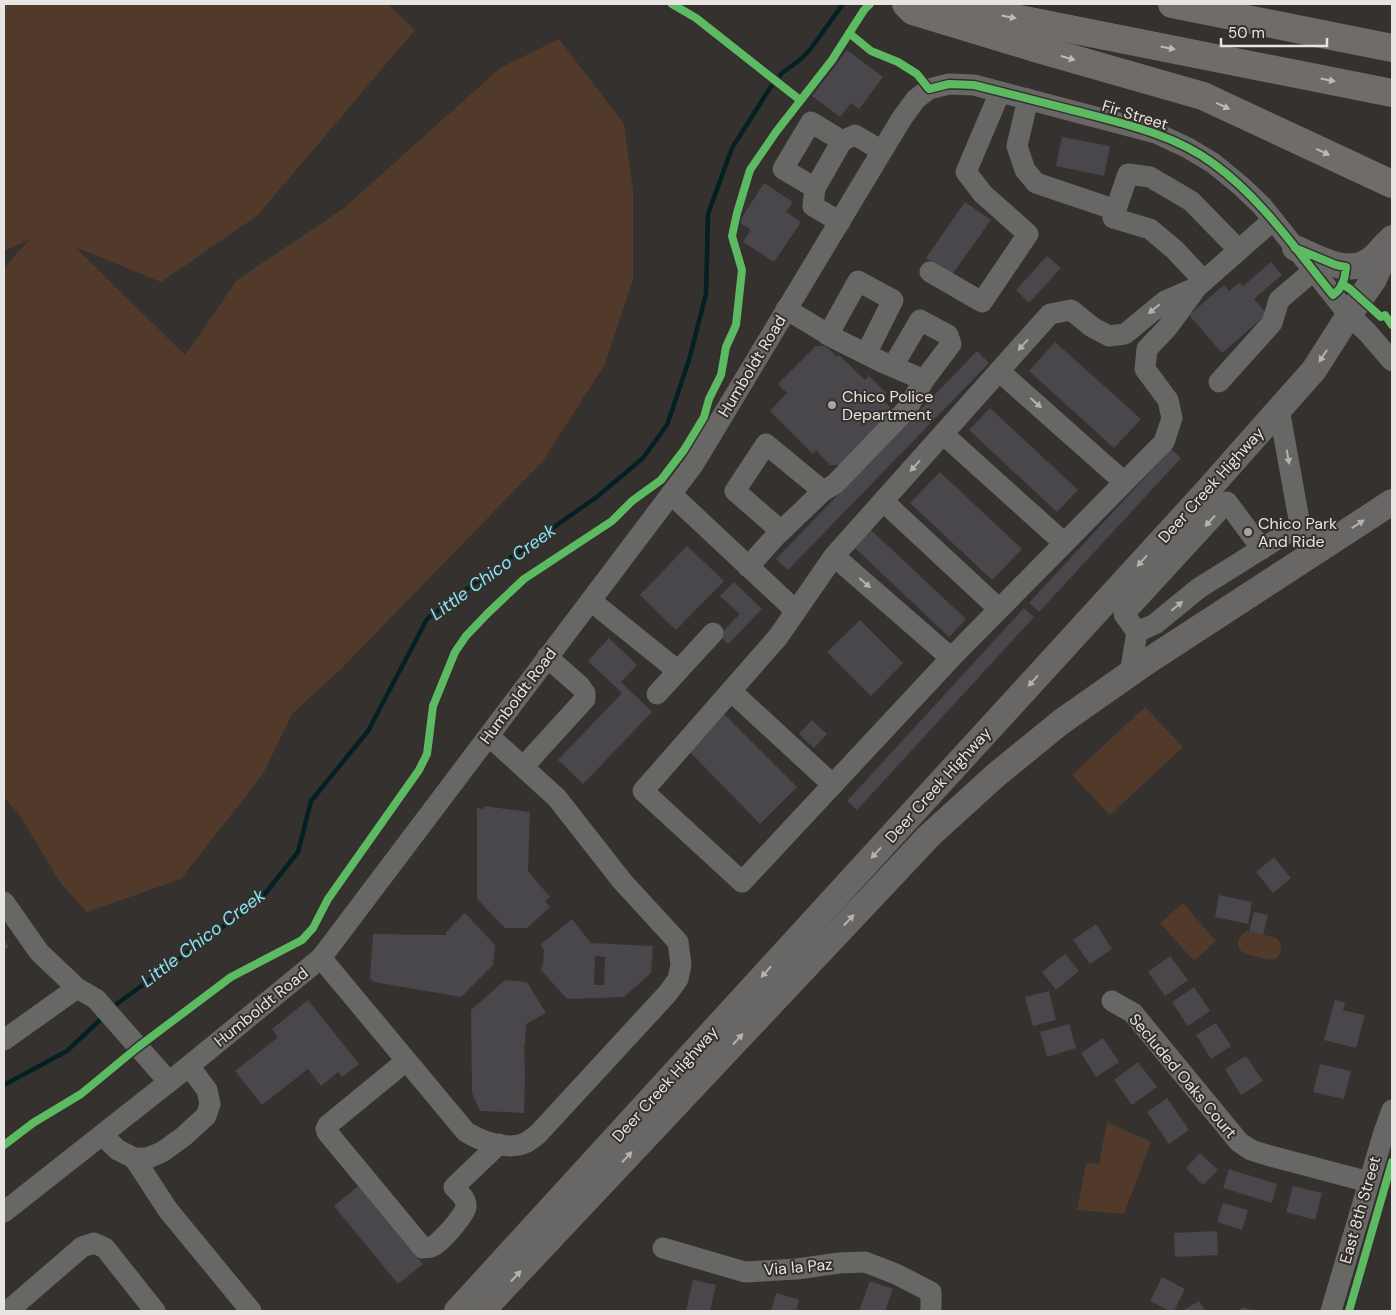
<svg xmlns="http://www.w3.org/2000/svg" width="1396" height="1315" font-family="'DM Sans',sans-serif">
<rect width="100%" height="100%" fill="#34312e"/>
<g fill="#513a2a">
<polygon points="4,4 388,4 415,30 257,216 161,282 75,247 185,355 237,280 344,208 500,68 559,39 624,124 633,190 633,280 605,364 543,461 343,667 292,714 263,774 181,879 87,912 61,884 21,817 4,797 4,268 29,240 4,251"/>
<polygon points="1145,707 1183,747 1110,815 1072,775"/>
<polygon points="1183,903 1216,941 1194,961 1160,923"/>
<path d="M1247 931 1276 938 1281 943C1282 964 1270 961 1255 956 1250 955 1243 954 1240 950 1235 943 1240 934 1247 931Z"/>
<polygon points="1107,1122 1151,1142 1124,1214 1077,1210 1086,1163 1099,1164"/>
</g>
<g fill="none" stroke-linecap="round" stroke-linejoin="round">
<g stroke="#052025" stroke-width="4.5">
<polyline points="112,1008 118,1003 260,900 298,852 311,801 368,731 427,619 483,577 598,496 643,458 667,425 689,360 706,294 708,214 732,148 770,88 782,73 801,59 809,51 843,4"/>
<polyline points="4,1085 67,1051 103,1017"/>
</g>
</g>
<g fill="#49464c" fill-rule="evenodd">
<polygon points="847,50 883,77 859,109 851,103 840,117 812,96"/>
<polygon points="1062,137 1110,146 1104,176 1056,166"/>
<polygon points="764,183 793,202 786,212 801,222 774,262 743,242 751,230 739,222"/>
<polygon points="965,202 991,220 951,276 926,258"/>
<polygon points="1047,256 1061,268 1029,303 1016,290"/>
<polygon points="1271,262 1282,275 1254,299 1267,314 1222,353 1189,315 1224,285 1229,291 1240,282 1243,286"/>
<polygon points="1055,342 1141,419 1114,448 1029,371"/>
<polygon points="816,346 826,346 837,357 839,355 865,380 869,376 887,394 882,399 894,411 841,465 830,465 816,450 813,454 770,411 787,393 778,384"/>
<polygon points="977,351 989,363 788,570 776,559"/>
<polygon points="990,408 1078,490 1057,512 969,430"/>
<polygon points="1171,449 1181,458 1039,612 1029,603"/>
<polygon points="940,472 1022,549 992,580 910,503"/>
<polygon points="871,530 966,619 949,637 855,548"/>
<polygon points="687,546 724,581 676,630 640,595"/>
<polygon points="734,582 762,609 728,644 719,635 740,614 720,596"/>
<polygon points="1024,608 1034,617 857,810 847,801"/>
<polygon points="860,620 903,663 871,696 827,652"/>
<polygon points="609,638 637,665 621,682 652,712 583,784 558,760 622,693 588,661"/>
<polygon points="723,713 797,787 760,824 687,749"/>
<polygon points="812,720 827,734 814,748 799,734"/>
<polygon points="484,806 530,812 528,871 550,897 545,901 550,907 527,928 505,928 477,899 477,808 484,809"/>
<polygon points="1274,857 1291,878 1273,893 1256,872"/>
<polygon points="1219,895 1252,902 1248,924 1215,917"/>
<polygon points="1254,912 1268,915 1263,935 1249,931"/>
<polygon points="465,913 495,945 493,965 461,997 374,982 370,978 373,934 447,935 445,933"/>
<path d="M572 919 591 943 653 946 651 973 624 997 567 999 540 969 543 966 544 950 540 945ZM595 956 605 957 604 985H594Z"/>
<polygon points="1096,924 1112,949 1090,964 1073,940"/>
<polygon points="4,939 9,947 4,950"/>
<polygon points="1065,954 1079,971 1056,990 1042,972"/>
<polygon points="1170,956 1188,980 1165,996 1148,972"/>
<polygon points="505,980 527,982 546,1013 526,1024 525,1045 524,1044 525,1076 524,1113 480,1111 472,1093 471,1010"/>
<polygon points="1194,987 1210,1011 1188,1026 1172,1002"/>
<polygon points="1049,991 1056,1020 1033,1026 1025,997"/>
<polygon points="308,1000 359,1064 342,1077 338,1072 321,1086 308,1069 262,1105 235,1071 278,1037 272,1029"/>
<polygon points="1335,1000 1345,1003 1343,1010 1365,1015 1356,1048 1324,1040"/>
<polygon points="1216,1023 1231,1046 1211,1059 1196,1035"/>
<polygon points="1069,1024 1076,1048 1047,1057 1040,1032"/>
<polygon points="1103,1038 1119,1062 1096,1077 1081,1053"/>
<polygon points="1246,1056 1263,1081 1241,1095 1225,1069"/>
<polygon points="1138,1062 1157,1087 1132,1105 1114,1080"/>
<polygon points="1320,1064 1351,1071 1344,1099 1313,1092"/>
<polygon points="1167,1098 1189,1130 1169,1144 1147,1112"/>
<polygon points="1200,1153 1218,1170 1203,1185 1186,1168"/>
<polygon points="1229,1169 1277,1184 1272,1203 1223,1188"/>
<polygon points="358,1186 423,1264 398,1284 334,1206"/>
<polygon points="1293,1186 1322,1193 1315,1220 1286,1212"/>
<polygon points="1223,1203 1248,1210 1242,1230 1217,1222"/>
<polygon points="1217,1231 1218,1255 1175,1257 1174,1233"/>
<polygon points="1162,1277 1185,1289 1174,1311 1169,1311 1150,1301"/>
<polygon points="693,1280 716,1285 710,1311 686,1311"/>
<polygon points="870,1281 893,1289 885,1311 859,1311"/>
<polygon points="776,1293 799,1300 796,1311 771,1311"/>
<polygon points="1199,1301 1206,1311 1182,1311"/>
<polygon points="1242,1307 1255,1311 1240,1311"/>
</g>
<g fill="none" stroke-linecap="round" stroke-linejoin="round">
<g stroke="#676765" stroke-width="21">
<polyline points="1028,99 1017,146 1025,170 1036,183 1116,210"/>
<polyline points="842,141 855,135 882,151"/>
<polyline points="815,188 842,141 811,122 783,169 815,188 813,206 840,222"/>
<polyline points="930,272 982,302 1028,234 983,194 966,172 1000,92"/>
<polyline points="1204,281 1175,250 1150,229 1113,218 1128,174 1150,177 1191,201 1239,250"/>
<polyline points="1197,287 1165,301 1125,334 1109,336 1092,327 1071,310 1050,314 834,556 951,658 1164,442 1172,418 1168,400 1145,369 1147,349 1167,328 1197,287 1273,220"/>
<polyline points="786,309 834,338 882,362 924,380 951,344 948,335 920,320 893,366"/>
<polyline points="828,335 858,281 893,300 866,354"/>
<polyline points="999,371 1124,482"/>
<polyline points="1219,382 1272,323 1279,300 1313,271"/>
<polyline points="1279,409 1300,525"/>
<polyline points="943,434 1064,543"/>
<polyline points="671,494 796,611"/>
<polyline points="883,501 999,609"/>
<polyline points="1300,525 1335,539"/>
<polyline points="781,531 735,491 766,444 823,491 835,484 907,409 924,380"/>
<polyline points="834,556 778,637 643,791 742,882 951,658"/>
<polyline points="748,567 775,537 823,491"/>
<polyline points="591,601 678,671 713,633"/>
<polyline points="1137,632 1155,624 1199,588 1300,525"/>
<polyline points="1130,674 1137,632 1124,614 1227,502 1262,549"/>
<polyline points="731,691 833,785"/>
<polyline points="657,694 678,671"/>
<polyline points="523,767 585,699 585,693 580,686 547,657"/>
<polyline points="4,902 39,952 77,988"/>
<path d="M321 958 466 1132C481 1141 507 1151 525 1143 529 1141 534 1137 538 1134L668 993 678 979 681 965 678 942 622 881 557 798 489 736"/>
<polyline points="1112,1001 1133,1013 1239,1142 1251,1150 1267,1155 1369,1182"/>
<polyline points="4,1040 77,988 96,999 169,1082"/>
<path d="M406 1061 328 1125 326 1129 327 1132 423 1248C426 1247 429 1248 431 1247 439 1245 465 1215 466 1207 467 1199 459 1193 454 1187L499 1144"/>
<polyline points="102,1135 118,1150 134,1158 148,1158 162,1152 183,1137 206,1116 210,1104 207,1090 189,1066"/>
<polyline points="134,1158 168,1210 251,1311"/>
<polyline points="4,1212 179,1074 321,958 693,465 902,118 916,99 929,89 949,84 974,85 1156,133 1188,148 1213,163 1241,186 1262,206 1349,315 1367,332 1392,361"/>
<polyline points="663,1248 745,1272 797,1269 839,1263 865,1262 896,1274 931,1292 931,1311"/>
<polyline points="8,1311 82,1247 94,1243 105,1248 155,1311"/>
<polyline points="1331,1311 1384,1132 1392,1110"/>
</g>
<g stroke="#686765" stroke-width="26">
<path d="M1295 248C1317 257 1347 277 1370 260 1376 256 1381 249 1387 243"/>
<polyline points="457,1311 1205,493 1314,370 1349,315 1374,279 1392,238"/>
<polyline points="482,1311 929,836 996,775 1061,722 1145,663 1392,502"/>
</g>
<g stroke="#6f6c6a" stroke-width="28">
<polyline points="906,4 913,11 1035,48 1203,96 1392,184"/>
<polyline points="944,4 1392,93"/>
<polyline points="1172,4 1392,48"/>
</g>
<g stroke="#36302c" stroke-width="11">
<g id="cycleway">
<polyline points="672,4 696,18 800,100"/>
<path d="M849 33 871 51 898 62 917 74 929 89 949 84 974 85C1010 94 1045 103 1080 112 1126 124 1175 135 1214 164 1262 199 1296 250 1333 295 1343 288 1345 278 1346 267L1336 265 1295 248"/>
<polyline points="1342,284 1350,289 1381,317 1385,315 1392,325"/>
<polyline points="4,1145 33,1123 81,1094 138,1047 231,977 302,940 313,928 328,899 419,770 427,754 433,706 455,652 466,636 488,613 524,579 612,521 632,501 661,480 684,450 704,417 709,399 721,375 726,347 736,325 742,270 732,236 737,213 750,170 776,132 832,60 864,10 870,4"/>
<polyline points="1349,1311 1392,1162"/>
</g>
</g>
<use href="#cycleway" stroke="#5cba63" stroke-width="8"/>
</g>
<defs><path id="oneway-solid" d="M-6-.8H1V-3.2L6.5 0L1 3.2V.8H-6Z" transform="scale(1.25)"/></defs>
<g fill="#bebab7">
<use href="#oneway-solid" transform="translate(1009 17) rotate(11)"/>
<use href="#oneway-solid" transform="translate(1168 48) rotate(11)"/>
<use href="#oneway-solid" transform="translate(1068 58) rotate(16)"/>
<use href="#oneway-solid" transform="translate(1328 80) rotate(11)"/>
<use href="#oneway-solid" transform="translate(1223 106) rotate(25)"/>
<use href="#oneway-solid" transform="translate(1323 152) rotate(25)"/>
</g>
<g fill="#b4b2af">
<use href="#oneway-solid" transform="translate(1154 309) rotate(140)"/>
<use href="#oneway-solid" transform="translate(1023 345) rotate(132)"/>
<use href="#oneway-solid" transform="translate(1036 403) rotate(41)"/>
<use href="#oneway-solid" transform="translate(1288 457) rotate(80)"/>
<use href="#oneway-solid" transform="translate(915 466) rotate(132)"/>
<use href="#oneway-solid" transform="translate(1210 521) rotate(133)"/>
<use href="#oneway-solid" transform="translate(865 583) rotate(41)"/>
<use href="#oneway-solid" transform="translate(1177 606) rotate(-40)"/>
</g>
<g fill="#b5b2af">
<use href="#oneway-solid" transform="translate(1323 356) rotate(123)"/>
<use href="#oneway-solid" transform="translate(1358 524) rotate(-33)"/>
<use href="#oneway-solid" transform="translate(1142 561) rotate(132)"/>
<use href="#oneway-solid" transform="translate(1033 681) rotate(132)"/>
<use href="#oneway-solid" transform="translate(876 853) rotate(132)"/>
<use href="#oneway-solid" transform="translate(849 920) rotate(-47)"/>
<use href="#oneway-solid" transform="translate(766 972) rotate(132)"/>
<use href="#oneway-solid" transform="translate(738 1039) rotate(-47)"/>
<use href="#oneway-solid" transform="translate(627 1157) rotate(-47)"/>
<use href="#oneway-solid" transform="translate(516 1276) rotate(-47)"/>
</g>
<g fill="#a9a5a2" stroke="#36302c" stroke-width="2">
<circle cx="832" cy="405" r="5"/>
<circle cx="1248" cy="532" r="5"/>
</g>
<g text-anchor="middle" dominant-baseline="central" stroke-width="4" stroke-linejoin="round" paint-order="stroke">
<g font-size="16" fill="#e8e4e1" stroke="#36302c">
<text transform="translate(1135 115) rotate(17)">Fir Street</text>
<text transform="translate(752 366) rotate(-59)">Humboldt Road</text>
<text transform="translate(1211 485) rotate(-48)">Deer Creek Highway</text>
<text transform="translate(518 696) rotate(-53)">Humboldt Road</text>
<text transform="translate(938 785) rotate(-48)">Deer Creek Highway</text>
<text transform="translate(261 1007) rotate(-39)">Humboldt Road</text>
<text transform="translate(1183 1076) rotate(50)">Secluded Oaks Court</text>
<text transform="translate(665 1084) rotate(-48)">Deer Creek Highway</text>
<text transform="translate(1360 1210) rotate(-74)">East 8th Street</text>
<text transform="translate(798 1267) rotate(-5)">Via la Paz</text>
</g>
<g font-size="16" fill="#e8e4e1" stroke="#36302c" text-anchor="start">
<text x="842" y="396">Chico Police<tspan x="842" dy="18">Department</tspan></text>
<text x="1258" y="523">Chico Park<tspan x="1258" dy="18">And Ride</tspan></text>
</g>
<g font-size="18" font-style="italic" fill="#83e4f8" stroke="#36302c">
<text transform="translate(493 572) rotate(-36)">Little Chico Creek</text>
<text transform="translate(203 938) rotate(-37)">Little Chico Creek</text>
</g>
</g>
<rect width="1396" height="1315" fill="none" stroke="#e8e4e1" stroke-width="10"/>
<path d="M1221 38v8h106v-8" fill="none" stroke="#e8e4e1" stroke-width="2.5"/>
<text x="1228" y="38" font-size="15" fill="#e8e4e1" stroke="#36302c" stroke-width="4" paint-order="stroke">50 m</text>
</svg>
